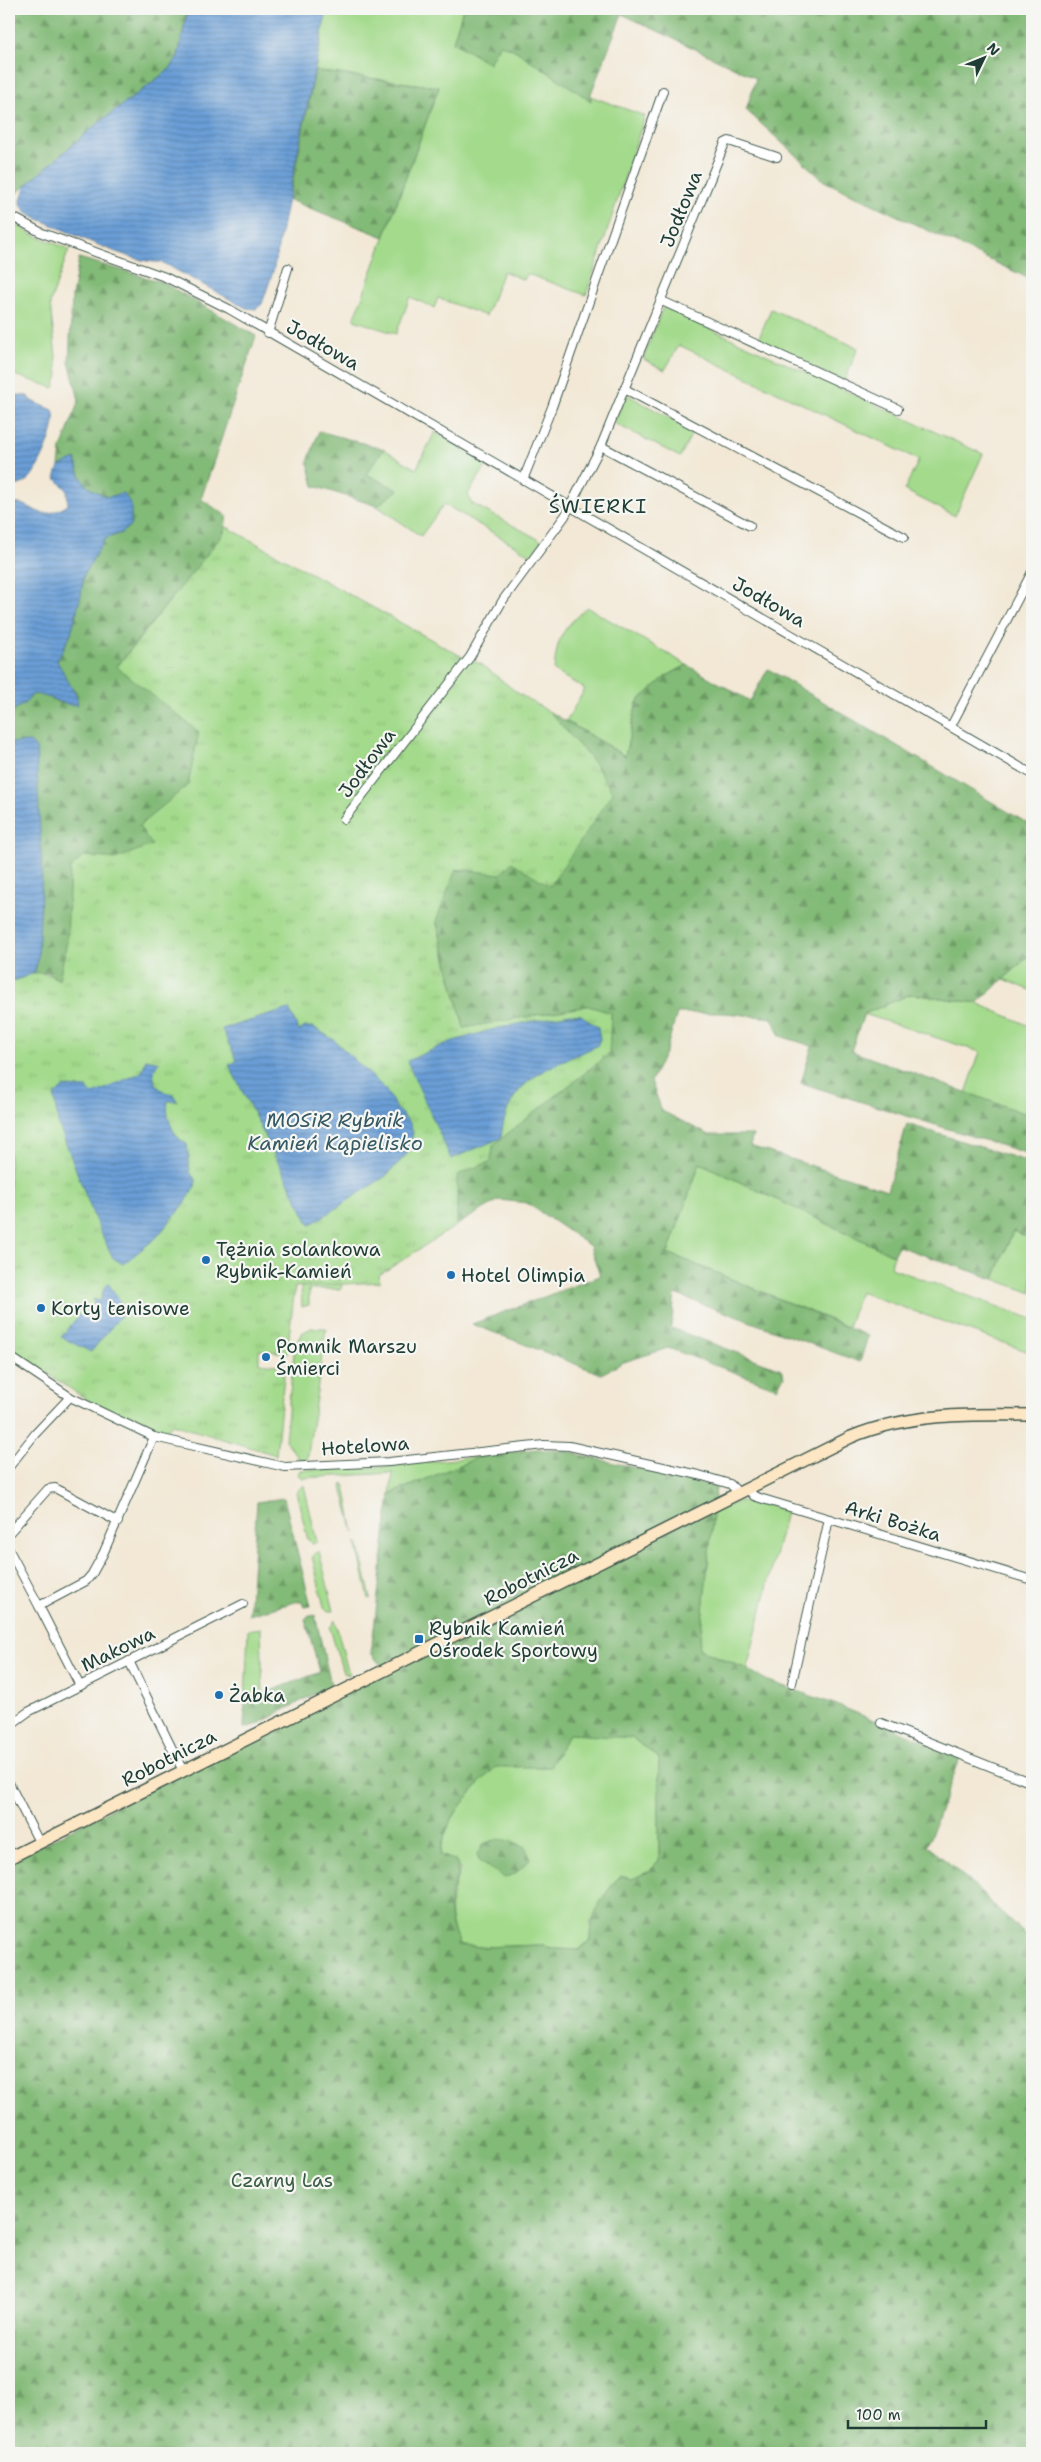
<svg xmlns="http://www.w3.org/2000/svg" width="1041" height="2462" font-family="'Shantell Sans',sans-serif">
<defs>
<pattern id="forest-firs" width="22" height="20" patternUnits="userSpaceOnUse" patternTransform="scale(1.25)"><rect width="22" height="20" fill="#82ba77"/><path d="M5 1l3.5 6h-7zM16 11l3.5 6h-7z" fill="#6a9862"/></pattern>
<pattern id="park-tufts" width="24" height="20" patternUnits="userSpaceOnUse" patternTransform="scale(1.25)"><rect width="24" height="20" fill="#a3da8b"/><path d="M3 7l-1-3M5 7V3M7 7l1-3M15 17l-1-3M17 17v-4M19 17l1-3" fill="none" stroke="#8cbc79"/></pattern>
<pattern id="water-rules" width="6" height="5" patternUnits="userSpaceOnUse" patternTransform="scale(1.25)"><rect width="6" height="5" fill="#6a9ed6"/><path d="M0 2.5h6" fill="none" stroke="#5782ae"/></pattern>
</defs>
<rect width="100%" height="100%" fill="#f6f6f2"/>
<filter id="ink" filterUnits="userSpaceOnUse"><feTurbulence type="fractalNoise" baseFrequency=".02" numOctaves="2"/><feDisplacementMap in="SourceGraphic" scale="10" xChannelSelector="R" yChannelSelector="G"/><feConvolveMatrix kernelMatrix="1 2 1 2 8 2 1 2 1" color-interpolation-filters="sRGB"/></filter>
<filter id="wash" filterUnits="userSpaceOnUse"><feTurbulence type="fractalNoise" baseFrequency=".0096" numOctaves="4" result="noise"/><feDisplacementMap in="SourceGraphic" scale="20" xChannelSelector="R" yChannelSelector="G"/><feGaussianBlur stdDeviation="1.12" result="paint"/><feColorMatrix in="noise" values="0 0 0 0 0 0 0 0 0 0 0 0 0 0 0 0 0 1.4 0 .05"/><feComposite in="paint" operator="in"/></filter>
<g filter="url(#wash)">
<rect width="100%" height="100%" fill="#f2e8d5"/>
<g fill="#a3da8b" stroke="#618c60">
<polygon points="327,9 463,9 453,42 488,63 500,43 515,50 591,100 590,96 645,116 586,295 527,274 524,280 503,271 486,316 438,298 434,308 410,297 396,334 354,320 439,87 315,71"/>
<polygon points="9,219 31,234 69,249 50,303 58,375 54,388 9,373"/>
<polygon points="663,307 983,454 955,516 904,490 919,460 679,345 665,370 643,359"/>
<polygon points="771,309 858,348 844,382 757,342"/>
<polygon points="626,394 693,431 680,457 614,423"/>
<polygon points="435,432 487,465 468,494 471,503 542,541 531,555 444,504 421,536 377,506 398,490 366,474 384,449 416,469"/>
<path d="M587 607 687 665 665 677 637 702 625 756 566 721 585 689 554 671C557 636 562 630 587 607Z"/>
<polygon points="1032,953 1032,991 1004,979"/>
<polygon points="911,994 977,1003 1032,1027 1032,1116 966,1093 980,1052 864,1014"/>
<polygon points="700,1163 893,1255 891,1268 1032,1319 1032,1353 860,1292 848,1327 668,1253"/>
<polygon points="1013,1231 1032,1239 1032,1293 994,1279"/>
<polygon points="342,1284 341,1289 309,1289 309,1305 302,1307 301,1286"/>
<polygon points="311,1328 326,1328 307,1461 299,1459 285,1440 295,1344 302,1333"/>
<polygon points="482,1456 390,1494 393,1473 302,1478 298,1475 300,1470 383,1467"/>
<polygon points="343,1484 345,1485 354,1533 342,1487"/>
<polygon points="304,1485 317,1542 313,1543 308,1540 296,1492"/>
<polygon points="740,1501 759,1504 762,1502 786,1512 747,1669 699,1649 713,1512"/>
<polygon points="356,1542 358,1543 371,1598 369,1599"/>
<polygon points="319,1551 334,1611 328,1611 324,1607 312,1556"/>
<polygon points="335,1620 349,1675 343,1673 330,1628"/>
<polygon points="261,1628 263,1694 245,1704 248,1630"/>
<path d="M567 1728 632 1738 659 1758V1860L650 1871 632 1879 591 1921 590 1940 579 1950 557 1949 539 1945 481 1947 461 1945C444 1919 451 1896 460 1869L441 1855C441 1823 474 1787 496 1766L550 1767Z"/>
</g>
<g fill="url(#forest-firs)" stroke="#507c56" fill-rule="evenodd">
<polygon points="9,9 188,9 178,56 171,68 91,129 9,200"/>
<polygon points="463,9 1032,9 1032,280 824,181 746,110 756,78 622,14 590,96 591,101 515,50 500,44 489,63 453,42"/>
<polygon points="315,71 439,87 384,237 289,200"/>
<path d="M79 258 162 282 256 336 201 499 227 516 224 533 117 666 199 732 188 785 139 826 153 845 115 859 84 856 70 869 67 942 59 980 47 972 34 973 38 961 37 939 9 743V713L25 703 33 694 47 695 60 704 57 661 71 633 81 595 84 574 105 539 121 533 108 497C88 489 79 482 76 460L59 466 61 449 79 400 69 362 72 296Z"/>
<polygon points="319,431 384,449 366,474 398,490 377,506 314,486 308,462"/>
<polygon points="687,665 750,701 768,669 1032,826 1032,953 977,1003 911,994 864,1014 851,1051 1032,1116 1032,1155 801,1083 812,1046 780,1036 772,1018 726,1013 677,1013 666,1051 651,1081 662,1111 709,1135 753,1135 750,1146 887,1190 907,1124 1032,1163 1032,1239 1013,1231 994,1279 898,1246 893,1255 700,1163 668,1253 868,1336 860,1362 675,1294 671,1328 781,1369 784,1376 777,1388 668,1348 624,1362 601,1374 472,1324 600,1276 590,1246 527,1203 499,1200 457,1225 457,1175 491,1161 493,1145 609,1054 611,1013 588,1006 464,1028 436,918 456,869 501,874 594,763 550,712 625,756 637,702 665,677"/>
<path d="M537 1449 564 1451 716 1487 699 1649 747 1669 766 1680 837 1705 961 1756 927 1846 949 1863 1032 1941V2453H9V1862L382 1667 371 1653 390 1494 482 1456ZM569 1734 632 1738 659 1758V1860L650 1871 632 1879 620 1876C601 1898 592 1910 590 1940L579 1950 557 1949 539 1945 481 1947 461 1945C450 1928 447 1911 452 1891 455 1880 461 1872 456 1861L441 1855C441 1823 474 1787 496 1767H550Z"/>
<polygon points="284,1498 311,1606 304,1607 302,1601 299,1601 249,1615 257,1502"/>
<polygon points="309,1615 315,1615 331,1685 256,1725 244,1728 245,1704 263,1694 320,1672 305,1619"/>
<polygon points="498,1839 512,1841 525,1847 531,1859 516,1873 505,1878 479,1861 477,1854 485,1843"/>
</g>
<path fill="url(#park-tufts)" stroke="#618c60" d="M225 526 461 656 481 664 519 694 550 712 594 763 613 793 550 886 512 862 501 874 456 869 436 921 464 1028 588 1006 611 1013 609 1054 493 1145 491 1161 457 1175V1225L379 1275 380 1282 295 1287 287 1353 259 1350V1363L285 1366 276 1455 172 1424 163 1435 89 1401 9 1348V983C32 974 37 967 59 980L67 942 70 869 84 856 115 859 152 845 139 826 188 785 199 732 117 667 224 533Z"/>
<g fill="url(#water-rules)" stroke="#446e85">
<path d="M188 9H327L273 272 262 304 256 309 246 308 161 262C134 265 64 229 36 218L25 211 20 203 25 187 33 179 91 129 171 68 178 56Z"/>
<path d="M9 394 28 396 30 400 53 410C60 423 39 471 27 481 22 485 15 486 9 486Z"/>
<path d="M76 459C79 482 88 489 108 497L123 493 131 504V525L121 533 105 539 84 574 81 595 71 633 57 661 77 697 78 705C61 706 50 695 33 694L25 703 9 713V504C38 500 33 526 68 505L67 490 55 478 59 466Z"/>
<polygon points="30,742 36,748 42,872 38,961 34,973 9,983 9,743"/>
<polygon points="289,1009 299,1031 305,1027 313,1027 334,1040 385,1089 397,1109 410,1123 413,1133 408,1153 386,1176 310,1225 229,1065 237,1061 222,1029"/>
<path d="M570 1014 581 1015 598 1027 600 1039 597 1046C549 1068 507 1078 501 1138L451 1159 407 1061 450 1042 498 1028Z"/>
<path d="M146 1059 160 1062C146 1074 157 1093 173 1094L177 1101H168C165 1115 173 1138 187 1144L190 1172 196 1181 195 1186 186 1202 156 1238 123 1264 113 1258 96 1222 58 1123 54 1096 63 1087 88 1088V1091L94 1094 142 1072Z"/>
<polygon points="108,1283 120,1302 122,1314 91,1352 61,1337 80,1314 95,1310 93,1299 100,1301 104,1288"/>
</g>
</g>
<g filter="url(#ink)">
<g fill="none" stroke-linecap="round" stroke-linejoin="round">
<g stroke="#3f574c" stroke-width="10">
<g id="street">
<polyline points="9,215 42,233 165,277 229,309 1032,774"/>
<polyline points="662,301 898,409"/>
<polyline points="268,333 288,268"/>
<polyline points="625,389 904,537"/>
<polyline points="601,446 750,526"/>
<polyline points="523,480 552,407 663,91"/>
<polyline points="951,726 1032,572"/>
<polyline points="344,819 470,657 503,600 565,516 601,446 725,143 729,141 777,157"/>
<polyline points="9,1356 70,1397 154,1437 285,1467 389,1462 544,1445 569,1446 699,1475 730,1484 739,1493"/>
<polyline points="9,1467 35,1434 70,1397"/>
<polyline points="748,1489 754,1496 763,1499 1032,1580"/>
<polyline points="9,1533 48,1489 55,1488 118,1522"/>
<polyline points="9,1550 39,1606 86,1581 92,1574 103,1554 154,1437"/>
<polyline points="39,1606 80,1686"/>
<polyline points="129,1661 183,1771"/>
<polyline points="792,1683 829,1519"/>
<polyline points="881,1723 1032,1783"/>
<polyline points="9,1726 28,1712 243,1604"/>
<polyline points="9,1783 39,1842"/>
</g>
</g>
<g stroke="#3f574c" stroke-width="14">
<path id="secondary" d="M9 1858 851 1437C909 1413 970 1414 1032 1415"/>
</g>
<use href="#street" stroke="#fff" stroke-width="8"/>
<use href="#secondary" stroke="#fce6c4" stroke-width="11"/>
</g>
</g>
<g fill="#1f6fb2" stroke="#f6f6f2" stroke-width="2">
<circle cx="206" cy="1260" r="5"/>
<circle cx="451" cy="1275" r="5"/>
<circle cx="41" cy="1308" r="5"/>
<circle cx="266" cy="1357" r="5"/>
<rect x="414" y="1634" width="10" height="10" rx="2.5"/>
<circle cx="219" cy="1695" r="5"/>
</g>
<g text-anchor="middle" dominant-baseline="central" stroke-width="4.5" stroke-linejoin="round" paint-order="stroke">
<g font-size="19" fill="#1f3d34" stroke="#f6f6f2">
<text transform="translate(681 209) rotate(-68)">Jodłowa</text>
<text transform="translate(323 345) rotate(30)">Jodłowa</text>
<text transform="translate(769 602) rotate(30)">Jodłowa</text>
<text transform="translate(367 763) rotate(-53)">Jodłowa</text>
<text transform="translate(365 1446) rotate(-4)">Hotelowa</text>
<text transform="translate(893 1521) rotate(17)">Arki Bożka</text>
<text transform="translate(531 1577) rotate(-27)">Robotnicza</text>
<text transform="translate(118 1649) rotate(-26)">Makowa</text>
<text transform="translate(169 1758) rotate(-27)">Robotnicza</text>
</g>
<g font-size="19" fill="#1f3d34" stroke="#f6f6f2" text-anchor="start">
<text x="216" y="1249">Tężnia solankowa<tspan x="216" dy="22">Rybnik-Kamień</tspan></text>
<text x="461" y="1275">Hotel Olimpia</text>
<text x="51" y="1308">Korty tenisowe</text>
<text x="276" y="1346">Pomnik Marszu<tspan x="276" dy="22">Śmierci</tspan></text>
<text x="429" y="1628">Rybnik Kamień<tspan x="429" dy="22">Ośrodek Sportowy</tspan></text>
<text x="229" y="1695">Żabka</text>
</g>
<g font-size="19" fill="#395c45" stroke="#f6f6f2">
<text x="282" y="2180">Czarny Las</text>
</g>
<g font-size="20" letter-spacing="1" fill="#1f3d34" stroke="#f6f6f2">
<text x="598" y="506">ŚWIERKI</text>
</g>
<g font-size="20" font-style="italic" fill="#365a65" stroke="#f6f6f2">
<text x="335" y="1120">MOSiR Rybnik<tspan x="335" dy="23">Kamień Kąpielisko</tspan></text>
</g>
</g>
<rect width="1041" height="2462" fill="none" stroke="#f6f6f2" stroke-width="30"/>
<g transform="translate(984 58) rotate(47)" stroke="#f6f6f2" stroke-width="4" paint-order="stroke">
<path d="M0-4L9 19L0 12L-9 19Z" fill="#1f3d34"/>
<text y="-8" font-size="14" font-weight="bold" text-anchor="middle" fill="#1f3d34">N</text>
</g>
<path d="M848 2420v8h138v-8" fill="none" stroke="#1f3d34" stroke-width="2.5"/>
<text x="856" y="2420" font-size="15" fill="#1f3d34" stroke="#f6f6f2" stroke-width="4" paint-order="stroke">100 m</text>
</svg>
